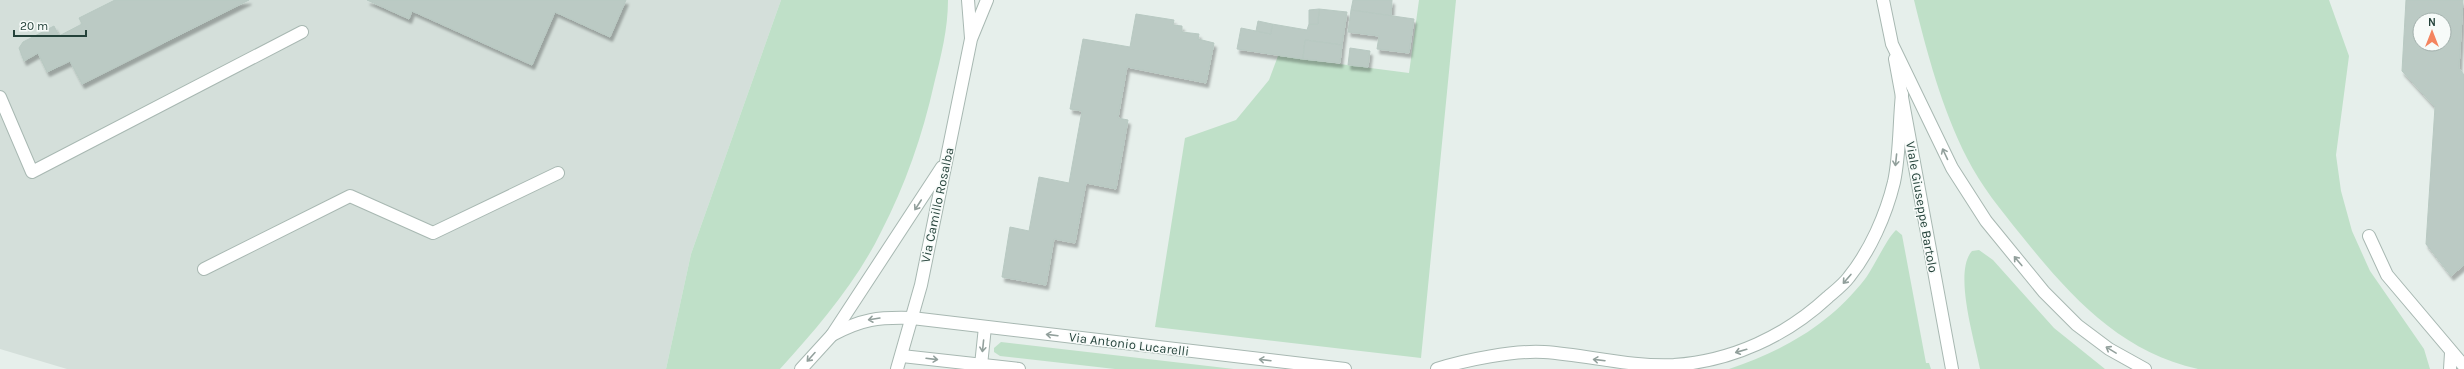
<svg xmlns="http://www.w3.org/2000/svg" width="2464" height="369" font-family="Karla,sans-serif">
<defs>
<filter id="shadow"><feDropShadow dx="2.5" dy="4.5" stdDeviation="1" flood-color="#0004"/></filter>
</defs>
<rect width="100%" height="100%" fill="#e6efeb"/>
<polygon fill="#d4dfda" points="0,0 781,0 691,254 666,369 67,369 0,349"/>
<g fill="#bfe0c8">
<path d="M781 0H948C948 29 941 56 934 84 923 134 905 186 881 232 856 283 818 327 780 369H666L691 254Z"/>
<polygon points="1419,0 1456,0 1421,358 1155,327 1185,138 1236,120 1269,80 1278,56 1409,73"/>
<path d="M1914 0H2329L2349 56 2336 155 2341 191 2352 231 2370 271 2424 349 2430 369H2198C2120 352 2069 295 2021 235 2001 210 1981 186 1967 158 1942 109 1927 53 1914 0Z"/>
<path d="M1896 230 1902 235 1926 363H1929L1931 369H1729C1784 350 1828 326 1865 279 1874 267 1887 238 1896 230Z"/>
<path d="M1979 250 1993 260 2054 328 2105 369H1980C1975 341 1953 272 1972 251Z"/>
<polygon points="1001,342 1234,369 1115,369 1000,356 994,352 994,348"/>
</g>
<g fill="#bbcac4" stroke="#b8c9c2" fill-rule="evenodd" filter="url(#shadow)">
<polygon points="115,0 249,0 82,84 70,61 47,72 38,53 24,61 19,48 23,42 54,26 59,36 82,24 79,18"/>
<polygon points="367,0 626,0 610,37 555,12 532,65 412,11 409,19"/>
<polygon points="1353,0 1392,0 1391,16 1351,10"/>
<path d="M2406 0H2463L2459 68 2464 75V265L2451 276 2426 244 2435 107 2402 71ZM2420 20H2444V44H2420Z"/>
<polygon points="1319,9 1347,12 1342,45 1305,40 1303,59 1237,49 1241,28 1271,34 1272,24 1307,30 1309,24 1318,24"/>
<polygon points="1319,9 1318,24 1309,24 1309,10"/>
<polygon points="1351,10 1414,19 1409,53 1377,49 1379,36 1348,32"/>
<polygon points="1136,14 1174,20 1173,25 1182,26 1182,32 1199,34 1198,39 1214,43 1206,83 1127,67 1118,118 1128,120 1116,189 1086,183 1075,243 1054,239 1046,285 1002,277 1010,227 1029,231 1039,177 1069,183 1082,111 1070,109 1083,39 1130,47"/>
<polygon points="1258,21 1272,24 1271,34 1256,31"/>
<polygon points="1305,40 1342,45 1340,63 1303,59"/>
<polygon points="1350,48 1370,51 1368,67 1348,65"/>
</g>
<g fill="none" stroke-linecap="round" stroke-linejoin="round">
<g stroke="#a8b8b2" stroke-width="14">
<g id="minor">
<polyline points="968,0 971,38"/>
<polyline points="1883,0 1892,44 1952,168 1986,221 2044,292 2077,325 2109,349 2145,369"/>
<polyline points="1895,59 1952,369"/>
<polyline points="0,97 32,172 302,32"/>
<polyline points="2369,236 2387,275 2464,366"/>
<polyline points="204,269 350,196 433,233 558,173"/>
<path d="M832 335C862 319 878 317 912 318L1345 369"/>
<polyline points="902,356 1019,369"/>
<polyline points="981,365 985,327"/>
<polyline points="801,369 832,335 942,167"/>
<polyline points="897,369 921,285 971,39 987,0"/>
<path d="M1437 369C1464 360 1516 350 1544 352 1588 355 1630 367 1674 365 1732 361 1786 336 1828 297 1835 291 1844 284 1849 277 1870 251 1886 215 1894 182 1900 154 1899 122 1902 94"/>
<polyline points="2450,369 2451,353"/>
</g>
</g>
<use href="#minor" stroke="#fff" stroke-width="12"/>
</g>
<defs><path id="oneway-shaft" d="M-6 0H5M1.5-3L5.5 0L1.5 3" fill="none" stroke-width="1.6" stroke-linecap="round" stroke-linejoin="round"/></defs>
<g stroke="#92a09c">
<use href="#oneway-shaft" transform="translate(1945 154) rotate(-115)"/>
<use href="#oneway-shaft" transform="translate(1896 160) rotate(96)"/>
<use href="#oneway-shaft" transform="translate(918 205) rotate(123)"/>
<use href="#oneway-shaft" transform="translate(2018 261) rotate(-130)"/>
<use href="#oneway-shaft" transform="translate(1847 279) rotate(131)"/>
<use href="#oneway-shaft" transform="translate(874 319) rotate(171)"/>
<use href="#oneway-shaft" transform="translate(1052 335) rotate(-173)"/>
<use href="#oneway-shaft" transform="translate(983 346) rotate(96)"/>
<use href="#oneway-shaft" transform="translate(2111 350) rotate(-149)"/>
<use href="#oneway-shaft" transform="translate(1741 351) rotate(164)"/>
<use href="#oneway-shaft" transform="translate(811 357) rotate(132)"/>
<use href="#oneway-shaft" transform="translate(932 359) rotate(7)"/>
<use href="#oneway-shaft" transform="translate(1265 360) rotate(-173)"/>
<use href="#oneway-shaft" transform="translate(1599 360) rotate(-173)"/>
</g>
<g text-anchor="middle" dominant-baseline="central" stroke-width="3" stroke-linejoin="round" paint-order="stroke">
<g font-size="13" fill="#24423a" stroke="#f7fbf9">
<text transform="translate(937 205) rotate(-78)">Via Camillo Rosalba</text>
<text transform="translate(1922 207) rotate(80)">Viale Giuseppe Bartolo</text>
<text transform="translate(1129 344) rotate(7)">Via Antonio Lucarelli</text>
</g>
</g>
<g transform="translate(2432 32)"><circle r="19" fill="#f7fbf9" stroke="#a3b1ad"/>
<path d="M0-3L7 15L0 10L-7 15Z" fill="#f4845f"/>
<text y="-6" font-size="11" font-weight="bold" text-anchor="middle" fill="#24423a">N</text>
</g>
<path d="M14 30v6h72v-6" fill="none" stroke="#24423a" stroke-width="2"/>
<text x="20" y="30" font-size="12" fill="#24423a" stroke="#f7fbf9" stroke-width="3" paint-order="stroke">20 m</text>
</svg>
